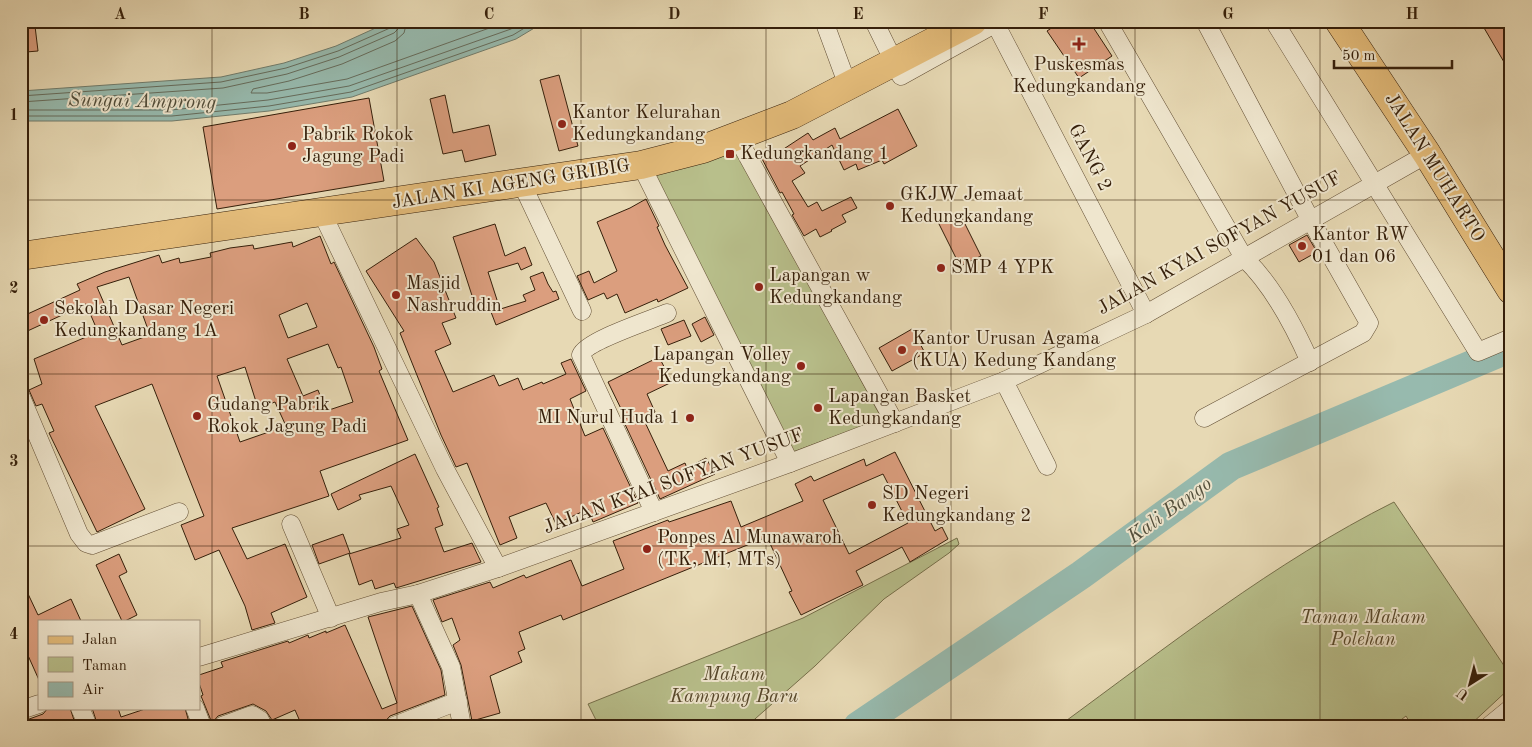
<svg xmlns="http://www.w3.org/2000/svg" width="1532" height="747" font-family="'Old Standard TT',serif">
<rect width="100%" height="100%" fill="#e7d9b4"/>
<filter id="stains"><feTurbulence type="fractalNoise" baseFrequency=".004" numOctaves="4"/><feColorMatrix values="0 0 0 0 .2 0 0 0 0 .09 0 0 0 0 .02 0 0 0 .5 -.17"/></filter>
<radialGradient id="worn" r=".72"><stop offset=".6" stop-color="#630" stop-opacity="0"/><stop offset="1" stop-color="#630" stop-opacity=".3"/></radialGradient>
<g fill="#b8bf8b" stroke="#766f4a">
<polygon points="737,151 882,419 793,452 653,174"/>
<path d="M1394 502 1511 676V687L1469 726H1412L1406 716 1393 726H1059C1167 647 1274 562 1394 502Z"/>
<polygon points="957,538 959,544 949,553 884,599 815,666 747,726 599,726 588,704 803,618"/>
</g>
<polygon fill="#97baae" stroke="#707c6c" points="391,21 546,21 516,39 352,97 269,111 172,121 21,121 21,91 221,77 284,63 336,46"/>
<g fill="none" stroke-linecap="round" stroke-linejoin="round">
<g stroke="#666c5c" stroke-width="1">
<polyline points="407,21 404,33 395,41 342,64 289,81 253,89 251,93 267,93 347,79 509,21"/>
<polyline points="21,96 221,82 286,68 338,51 390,28 393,21"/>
<polyline points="21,102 223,88 287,74 339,57 394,33 399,28 400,21"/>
<polyline points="21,110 171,110 268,100 349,86 511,29 524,21"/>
<polyline points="21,116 172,116 269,106 351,92 513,35 536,21"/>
</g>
<polyline stroke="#97baae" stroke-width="29" points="858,726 1081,575 1231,466 1511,348"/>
</g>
<g fill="#db9e7e" stroke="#351f0a" fill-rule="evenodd">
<polygon points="1062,21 1089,21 1112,56 1079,78 1047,31"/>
<polygon points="1480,21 1511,21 1511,74"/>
<polygon points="35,26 38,51 26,52 23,27"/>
<polygon points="559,75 578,146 559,151 540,80"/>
<polygon points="445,95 453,133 489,125 496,155 465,162 462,150 443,154 430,99"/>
<polygon points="369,98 384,181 217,209 203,127"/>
<polygon points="898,109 917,146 884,164 882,160 858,170 856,164 844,170 832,145 800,166 805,173 792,181 808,207 817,202 822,211 851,197 857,208 842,215 846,222 831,230 832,231 820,237 816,229 804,236 792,215 794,214 782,192 780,193 760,155 773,148 776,154 808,133 813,140 835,128 840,139"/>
<polygon points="646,199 659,226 657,227 665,245 688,288 658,302 657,299 625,313 617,294 607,299 604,293 588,300 577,276 589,271 594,283 617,271 597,222 630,208"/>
<polygon points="959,212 981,256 960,266 938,222"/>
<polygon points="495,224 505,256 525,247 532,265 521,270 518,263 488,272 498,303 477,311 453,237"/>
<polygon points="1307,235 1317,252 1299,262 1289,245"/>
<path d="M320 236 331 264 334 262 374 347 382 369 379 371 408 440 320 471 329 496 232 528 247 559 285 544 307 597 271 613 275 623 252 630 245 606 219 550 195 560 181 525 204 516 152 384 95 406 145 509 97 532 49 433 54 431 42 404 36 406 29 390 42 384 34 359 98 332 86 304 21 334V317L80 290 77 284 105 272 159 255 162 263 179 258 180 263 211 257 210 253 230 248 253 245 254 249 292 242 293 247ZM129 277 150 335 122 345 97 287ZM307 303 317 327 288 338 279 315ZM328 344 338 368 341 367 353 402 326 411 318 390 303 396 287 359ZM245 367 258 408 275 402 286 426 240 442 217 376Z"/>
<polygon points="416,238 434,262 456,318 442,323 451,344 435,351 453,392 494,375 499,386 518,378 523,390 542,382 543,384 566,374 561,363 571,359 586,391 570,399 585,436 603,428 638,503 593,522 588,509 556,524 546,503 509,517 517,538 500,545 467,463 456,467 441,435 400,333 404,331 366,271"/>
<polygon points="543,272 548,284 553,292 556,291 559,299 496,325 491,312 526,301 523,295 535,290 530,277"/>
<polygon points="705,317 714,335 701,342 692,324"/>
<polygon points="684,320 691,336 668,345 661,329"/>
<polygon points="912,329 925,353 892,371 879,348"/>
<polygon points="659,357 672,382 647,394 655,412 643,418 668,471 685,463 687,468 706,458 715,474 660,499 623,420 626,419 608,382"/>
<path d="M895 452 935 531 942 527 948 539 910 562 902 547 856 571 863 585 801 615 789 592 792 591 767 537 563 620 561 615 519 632 525 649 518 652 522 662 490 676 500 713 472 721 461 665 453 645 460 640 452 618 442 622 433 600 490 582 493 588 524 575 526 578 571 560 582 586 624 569 613 541 668 520 669 522 731 501 741 527 803 501 795 484 811 476 814 481 864 459 866 466ZM883 474 908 523 849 554 823 500Z"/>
<polygon points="415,454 439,507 437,508 443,525 435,528 444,552 472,543 481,562 396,588 394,583 375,589 372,580 359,585 349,554 401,538 397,529 409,525 391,486 359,495 361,499 338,510 331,494"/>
<polygon points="343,534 350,553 319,564 312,545"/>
<polygon points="119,554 127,572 119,576 137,615 125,621 122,621 96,565"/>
<polygon points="21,579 38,615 71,599 81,621 39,621 39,680 26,651 21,653"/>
<polygon points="412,606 441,670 445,695 390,716 381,726 302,726 295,710 272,720 266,711 253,704 218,716 212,723 201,696 203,695 199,683 199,675 223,667 221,662 288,641 289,643 308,635 309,638 326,631 326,633 345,625 382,709 397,703 368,617"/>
<polygon points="48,708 70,708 76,726 21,726 21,722 43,714"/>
<polygon points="92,708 118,708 121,717 148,708 185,708 190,726 98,726"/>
</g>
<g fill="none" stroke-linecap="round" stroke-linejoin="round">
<g stroke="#624e34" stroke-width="19">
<g id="minor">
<polyline points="824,21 848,86"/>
<polyline points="874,21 901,76 1000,21"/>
<polyline points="994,21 1146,314"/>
<path d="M1107 21 1244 258C1273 285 1294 326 1310 362"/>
<polyline points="1274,21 1478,352 1511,338"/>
<polyline points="737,137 895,423"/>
<polyline points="641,165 790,463"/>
<polyline points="522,184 582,311"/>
<polyline points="322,213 445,469 498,568"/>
<polyline points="1004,381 1047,466"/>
<polyline points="21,397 79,534 86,543 92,545 179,512"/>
<polyline points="1204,418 1363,333 1369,323 1310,219 1205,21"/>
<path d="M654 512 581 355C586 341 651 320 667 313"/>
<polyline points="291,524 331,618"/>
<polyline points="418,594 451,667 462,726"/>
<polyline points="199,657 381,602 418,594 498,568 790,463 1004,381 1146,314 1427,154"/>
<polyline points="80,708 88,726"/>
<polyline points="195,708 202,726"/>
<polyline points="21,710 39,704"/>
<polyline points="222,726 252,715 260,720 263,726"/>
<polyline points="394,726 458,701"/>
<polyline points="1489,726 1511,708"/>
</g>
</g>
<g stroke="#351f0a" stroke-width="29">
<g id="primary">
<polyline points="1339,21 1427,154 1511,290"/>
<polyline points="21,256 641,165 703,149 792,115 973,21"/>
</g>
</g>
<use href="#minor" stroke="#efe6ce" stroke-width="18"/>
<use href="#primary" stroke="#e4bc7a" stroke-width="28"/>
</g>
<path fill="none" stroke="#351f0a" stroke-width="1" stroke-opacity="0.55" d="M212 21V726M397 21V726M581 21V726M766 21V726M951 21V726M1135 21V726M1320 21V726M21 200H1511M21 374H1511M21 546H1511"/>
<g fill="#8f2418" stroke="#efe6ce" stroke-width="2">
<path d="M1076.5 36.5h5v5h5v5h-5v5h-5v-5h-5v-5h5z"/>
<circle cx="562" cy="124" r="5"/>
<circle cx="292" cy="146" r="5"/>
<rect x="725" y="149" width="10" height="10" rx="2.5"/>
<circle cx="890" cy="206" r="5"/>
<circle cx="1302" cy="246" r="5"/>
<circle cx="941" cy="268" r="5"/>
<circle cx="759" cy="287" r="5"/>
<circle cx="396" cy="295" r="5"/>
<circle cx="44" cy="320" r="5"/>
<circle cx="902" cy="350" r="5"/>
<circle cx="801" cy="366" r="5"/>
<circle cx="818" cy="408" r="5"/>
<circle cx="197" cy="416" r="5"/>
<circle cx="690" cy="418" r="5"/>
<circle cx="872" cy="505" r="5"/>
<circle cx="647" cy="549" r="5"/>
</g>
<g text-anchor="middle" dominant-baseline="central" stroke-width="4" stroke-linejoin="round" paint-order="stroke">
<g font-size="19" fill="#351f0a" stroke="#efe6ce" text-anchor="start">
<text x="1079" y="65" text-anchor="middle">Puskesmas<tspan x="1079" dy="22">Kedungkandang</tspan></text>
<text x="572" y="113">Kantor Kelurahan<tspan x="572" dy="22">Kedungkandang</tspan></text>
<text x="302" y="135">Pabrik Rokok<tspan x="302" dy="22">Jagung Padi</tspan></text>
<text x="740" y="154">Kedungkandang 1</text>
<text x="900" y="195">GKJW Jemaat<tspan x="900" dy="22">Kedungkandang</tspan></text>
<text x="1312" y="235">Kantor RW<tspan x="1312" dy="22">01 dan 06</tspan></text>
<text x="951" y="268">SMP 4 YPK</text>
<text x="769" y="276">Lapangan w<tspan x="769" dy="22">Kedungkandang</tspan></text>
<text x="406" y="284">Masjid<tspan x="406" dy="22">Nashruddin</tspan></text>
<text x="54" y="309">Sekolah Dasar Negeri<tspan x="54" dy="22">Kedungkandang 1A</tspan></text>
<text x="912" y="339">Kantor Urusan Agama<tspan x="912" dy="22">(KUA) Kedung Kandang</tspan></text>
<text x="791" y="355" text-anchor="end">Lapangan Volley<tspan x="791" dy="22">Kedungkandang</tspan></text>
<text x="828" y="397">Lapangan Basket<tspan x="828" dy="22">Kedungkandang</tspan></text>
<text x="207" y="405">Gudang Pabrik<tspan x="207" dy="22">Rokok Jagung Padi</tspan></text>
<text x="680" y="418" text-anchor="end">MI Nurul Huda 1</text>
<text x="882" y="494">SD Negeri<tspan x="882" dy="22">Kedungkandang 2</tspan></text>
<text x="657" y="538">Ponpes Al Munawaroh<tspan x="657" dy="22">(TK, MI, MTs)</tspan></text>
</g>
<g font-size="19" fill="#351f0a" stroke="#efe6ce">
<text transform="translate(1089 158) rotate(63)">GANG 2</text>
<text transform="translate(1434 168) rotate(58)">JALAN MUHARTO</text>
<text transform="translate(511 185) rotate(-9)">JALAN KI AGENG GRIBIG</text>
<text transform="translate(1220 244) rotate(-29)">JALAN KYAI SOFYAN YUSUF</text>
<text transform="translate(674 482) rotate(-20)">JALAN KYAI SOFYAN YUSUF</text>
</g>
<g font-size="19" font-style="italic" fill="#56472a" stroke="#efe6ce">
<text x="1363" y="618">Taman Makam<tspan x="1363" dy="22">Polehan</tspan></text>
<text x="734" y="675">Makam<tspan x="734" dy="22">Kampung Baru</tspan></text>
</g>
<g font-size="20" font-style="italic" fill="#524e3b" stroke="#efe6ce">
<text transform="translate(142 102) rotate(1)">Sungai Amprong</text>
<text transform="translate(1170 511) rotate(-36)">Kali Bango</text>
</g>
</g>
<rect width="1532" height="747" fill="none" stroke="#e7d9b4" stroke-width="55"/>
<rect x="38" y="620" width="162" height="90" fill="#efe6ce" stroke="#a59680"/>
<rect x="48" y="636" width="25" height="8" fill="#e4bc7a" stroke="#a59680"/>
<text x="82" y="644" font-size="15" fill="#351f0a">Jalan</text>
<rect x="48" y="657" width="25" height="15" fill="#b8bf8b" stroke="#a59680"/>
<text x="82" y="670" font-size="15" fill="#351f0a">Taman</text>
<rect x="48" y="682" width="25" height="15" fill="#97baae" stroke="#a59680"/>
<text x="82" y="694" font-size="15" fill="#351f0a">Air</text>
<g transform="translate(1470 684) rotate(216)" stroke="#efe6ce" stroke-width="4" paint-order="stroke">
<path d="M0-4L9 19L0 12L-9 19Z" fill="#351f0a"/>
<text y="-8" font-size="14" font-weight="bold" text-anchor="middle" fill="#351f0a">U</text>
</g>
<path d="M1334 60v8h118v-8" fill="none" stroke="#351f0a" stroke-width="2.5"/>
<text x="1342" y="60" font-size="15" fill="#351f0a" stroke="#efe6ce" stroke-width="4" paint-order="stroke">50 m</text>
<rect x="28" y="28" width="1476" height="692" fill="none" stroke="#351f0a" stroke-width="2"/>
<g font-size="16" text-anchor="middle" font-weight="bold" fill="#351f0a">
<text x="120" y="19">A</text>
<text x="304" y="19">B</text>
<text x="489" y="19">C</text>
<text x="674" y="19">D</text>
<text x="858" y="19">E</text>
<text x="1043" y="19">F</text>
<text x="1228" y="19">G</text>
<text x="1412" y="19">H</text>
<text x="14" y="120">1</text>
<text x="14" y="293">2</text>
<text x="14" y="466">3</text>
<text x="14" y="639">4</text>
</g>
<rect width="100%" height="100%" filter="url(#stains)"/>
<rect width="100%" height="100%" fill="url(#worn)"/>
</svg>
